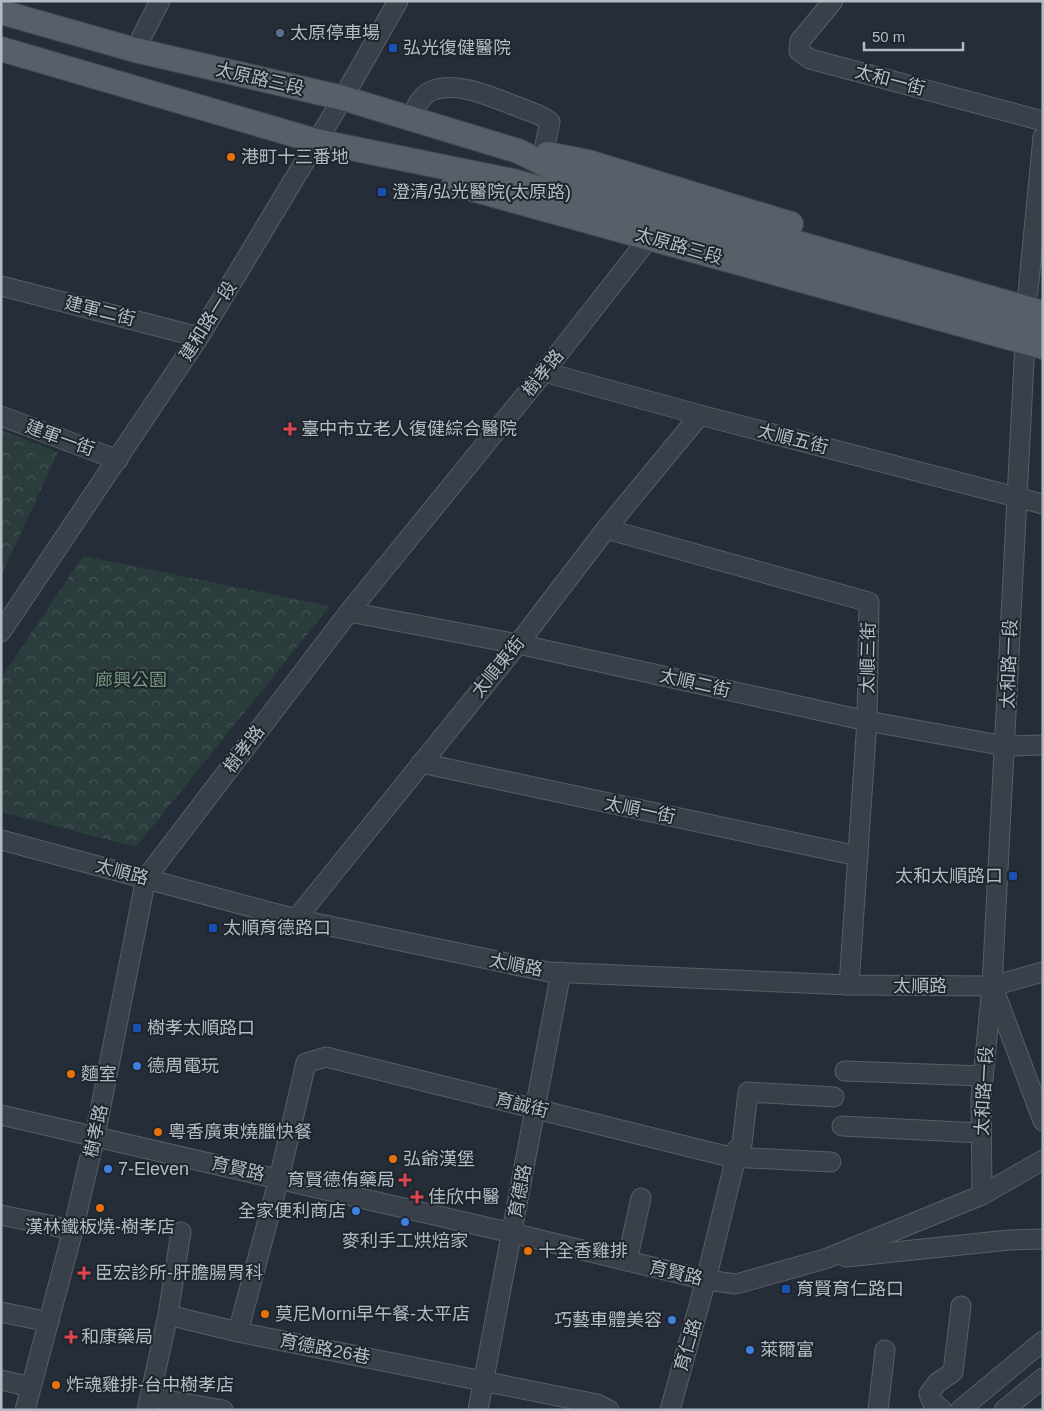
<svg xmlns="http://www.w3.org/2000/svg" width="1044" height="1411" font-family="Arial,'Noto Sans TC',sans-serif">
<defs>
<pattern id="park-crowns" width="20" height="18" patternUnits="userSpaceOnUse" patternTransform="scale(1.25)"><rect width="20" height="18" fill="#2a3c3b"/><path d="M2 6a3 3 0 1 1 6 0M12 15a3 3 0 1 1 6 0" fill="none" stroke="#465656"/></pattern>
</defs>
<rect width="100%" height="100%" fill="#252e38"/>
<g fill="url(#park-crowns)">
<polygon points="1,430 58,452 1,576"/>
<polygon points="83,556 330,606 136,847 1,812 1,678"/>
</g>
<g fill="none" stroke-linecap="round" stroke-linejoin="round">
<g stroke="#575e66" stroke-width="21">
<g id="minor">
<polyline points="833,1 800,41 799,51 810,59 1043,121"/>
<polyline points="135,50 160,1"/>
<path d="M411 119C415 109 420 96 431 91 459 79 500 101 526 110 536 114 542 115 550 122L543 154"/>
<polyline points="1,286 199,337"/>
<polyline points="1028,292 1043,137"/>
<polyline points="544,372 700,415 1043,504"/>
<polyline points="1,416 118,460"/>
<polyline points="606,529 869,602 867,721 849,985"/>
<polyline points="349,612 518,644 867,721 1005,746 1043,745"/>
<polyline points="1,632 199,337 343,98 398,1"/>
<polyline points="421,763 858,856"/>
<polyline points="1,840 296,919 549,972 849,985 992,986 1043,972"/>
<polyline points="296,919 518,644 606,529 700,415"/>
<polyline points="994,990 1043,1121"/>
<polyline points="845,1071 983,1076"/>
<polyline points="1,1115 512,1233 706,1280 736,1284 825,1259 982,1195 1043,1160"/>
<polyline points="842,1126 981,1133"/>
<polyline points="730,1157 742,1144 748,1092 834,1097"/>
<polyline points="730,1157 831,1162"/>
<polyline points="982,1195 981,1099 992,986 1025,342"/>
<polyline points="1,1215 73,1230"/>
<polyline points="846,1257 1009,1240 1043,1239"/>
<polyline points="627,1261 641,1198"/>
<polyline points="1,1312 49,1322"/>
<polyline points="168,1315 238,1332 597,1404 609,1410"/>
<polyline points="238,1332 279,1179 306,1063 326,1057 730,1157 734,1165 706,1280 670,1410"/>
<polyline points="1,1380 31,1387"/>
<polyline points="150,1397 223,1410"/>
<polyline points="25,1410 73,1230 95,1136 146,878 349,612 544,372 656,229"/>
<polyline points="147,1410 168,1315 181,1232"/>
<polyline points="478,1410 561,972"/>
<polyline points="878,1410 885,1350"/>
<polyline points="942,1410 932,1402 929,1394 937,1383 953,1372 961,1306"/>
<polyline points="960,1410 1043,1341"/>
<polyline points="1004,1410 1043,1378"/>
</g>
</g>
<g stroke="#424951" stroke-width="26">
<g id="major">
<polyline points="1,12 135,50 343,98 518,151 563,173 766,234 1043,313"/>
<polyline points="1,49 316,141 513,181 1043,330"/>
<polyline points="547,154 588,162 791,224"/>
<polyline points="454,184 1043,347"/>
</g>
</g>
<use href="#minor" stroke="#394049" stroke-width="19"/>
<use href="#major" stroke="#575f68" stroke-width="24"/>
</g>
<circle fill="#5c6f8a" stroke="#1e252d" stroke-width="2" cx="280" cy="33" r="5"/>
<g fill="#1a4fb4" stroke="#1e252d" stroke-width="2">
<rect x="388" y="43" width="10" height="10" rx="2.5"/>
<rect x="377" y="187" width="10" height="10" rx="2.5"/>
<rect x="1008" y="871" width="10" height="10" rx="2.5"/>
<rect x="208" y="923" width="10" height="10" rx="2.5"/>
<rect x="132" y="1023" width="10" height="10" rx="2.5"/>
<rect x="781" y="1284" width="10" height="10" rx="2.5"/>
</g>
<g fill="#e8710a" stroke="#1e252d" stroke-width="2">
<circle cx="231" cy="157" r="5"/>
<circle cx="71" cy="1074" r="5"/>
<circle cx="158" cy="1132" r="5"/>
<circle cx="393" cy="1159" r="5"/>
<circle cx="100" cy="1208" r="5"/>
<circle cx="528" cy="1251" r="5"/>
<circle cx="265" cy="1314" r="5"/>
<circle cx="56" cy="1385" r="5"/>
</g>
<g fill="#e0444e" stroke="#1e252d" stroke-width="2">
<path d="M287.5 421.5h5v5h5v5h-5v5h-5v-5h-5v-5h5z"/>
<path d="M402.5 1172.5h5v5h5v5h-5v5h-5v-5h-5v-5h5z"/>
<path d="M414.5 1189.5h5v5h5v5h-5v5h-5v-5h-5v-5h5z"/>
<path d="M81.5 1265.5h5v5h5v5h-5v5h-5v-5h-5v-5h5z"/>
<path d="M68.5 1329.5h5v5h5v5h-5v5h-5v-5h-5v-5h5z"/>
</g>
<g fill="#3f7fe0" stroke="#1e252d" stroke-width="2">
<circle cx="137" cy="1066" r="5"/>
<circle cx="108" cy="1169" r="5"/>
<circle cx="356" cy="1211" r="5"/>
<circle cx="405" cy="1222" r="5"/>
<circle cx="672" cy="1320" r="5"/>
<circle cx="750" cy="1350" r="5"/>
</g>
<g text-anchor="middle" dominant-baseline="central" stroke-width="4" stroke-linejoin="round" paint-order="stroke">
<g font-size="18" fill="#b4bbc4" stroke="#1e252d" text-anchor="start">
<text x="290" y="33">太原停車場</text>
<text x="403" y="48">弘光復健醫院</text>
<text x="241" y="157">港町十三番地</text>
<text x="392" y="192">澄清/弘光醫院(太原路)</text>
<text x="301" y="429">臺中市立老人復健綜合醫院</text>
<text x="1003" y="876" text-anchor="end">太和太順路口</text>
<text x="223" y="928">太順育德路口</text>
<text x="147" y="1028">樹孝太順路口</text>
<text x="147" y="1066">德周電玩</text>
<text x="81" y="1074">麵室</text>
<text x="168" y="1132">粵香廣東燒臘快餐</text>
<text x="403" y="1159">弘爺漢堡</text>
<text x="118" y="1169">7-Eleven</text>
<text x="395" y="1180" text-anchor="end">育賢德侑藥局</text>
<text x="428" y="1197">佳欣中醫</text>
<text x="346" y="1211" text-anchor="end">全家便利商店</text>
<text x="100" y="1227" text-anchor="middle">漢林鐵板燒-樹孝店</text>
<text x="405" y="1241" text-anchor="middle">麥利手工烘焙家</text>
<text x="538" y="1251">十全香雞排</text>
<text x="95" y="1273">臣宏診所-肝膽腸胃科</text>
<text x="796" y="1289">育賢育仁路口</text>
<text x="275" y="1314">莫尼Morni早午餐-太平店</text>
<text x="662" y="1320" text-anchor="end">巧藝車體美容</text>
<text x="81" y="1337">和康藥局</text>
<text x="760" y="1350">萊爾富</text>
<text x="66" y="1385">炸魂雞排-台中樹孝店</text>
</g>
<g font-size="18" fill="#b4bbc4" stroke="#1e252d">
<text transform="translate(260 79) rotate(13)">太原路三段</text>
<text transform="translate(890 80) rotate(15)">太和一街</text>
<text transform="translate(679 246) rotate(16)">太原路三段</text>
<text transform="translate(100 311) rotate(14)">建軍二街</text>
<text transform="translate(208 321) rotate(-58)">建和路一段</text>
<text transform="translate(543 373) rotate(-51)">樹孝路</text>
<text transform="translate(60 438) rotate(20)">建軍一街</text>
<text transform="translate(793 439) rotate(14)">太順五街</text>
<text transform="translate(868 658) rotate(-89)">太順三街</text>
<text transform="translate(1009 664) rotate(-88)">太和路一段</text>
<text transform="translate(498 667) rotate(-51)">太順東街</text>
<text transform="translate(695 683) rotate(13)">太順二街</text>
<text transform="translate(244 749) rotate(-53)">樹孝路</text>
<text transform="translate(640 810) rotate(12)">太順一街</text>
<text transform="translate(122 872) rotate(15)">太順路</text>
<text transform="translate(516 965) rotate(11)">太順路</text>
<text x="920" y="986">太順路</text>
<text transform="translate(984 1091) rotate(-87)">太和路一段</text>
<text transform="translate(522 1105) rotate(14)">育誠街</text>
<text transform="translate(96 1131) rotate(-78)">樹孝路</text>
<text transform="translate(238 1169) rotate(13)">育賢路</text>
<text transform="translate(520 1191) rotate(-79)">育德路</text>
<text transform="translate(676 1273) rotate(13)">育賢路</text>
<text transform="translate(688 1345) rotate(-74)">育仁路</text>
<text transform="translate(325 1349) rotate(11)">育德路26巷</text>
</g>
<g font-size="18" fill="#75977c" stroke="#1e252d">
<text x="131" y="680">廊興公園</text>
</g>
</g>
<rect width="1044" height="1411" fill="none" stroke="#b4bbc4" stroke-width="5"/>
<path d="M864 42v8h99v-8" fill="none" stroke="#b4bbc4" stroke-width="2.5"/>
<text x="872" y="42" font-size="15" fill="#b4bbc4" stroke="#1e252d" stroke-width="4" paint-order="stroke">50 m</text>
</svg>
